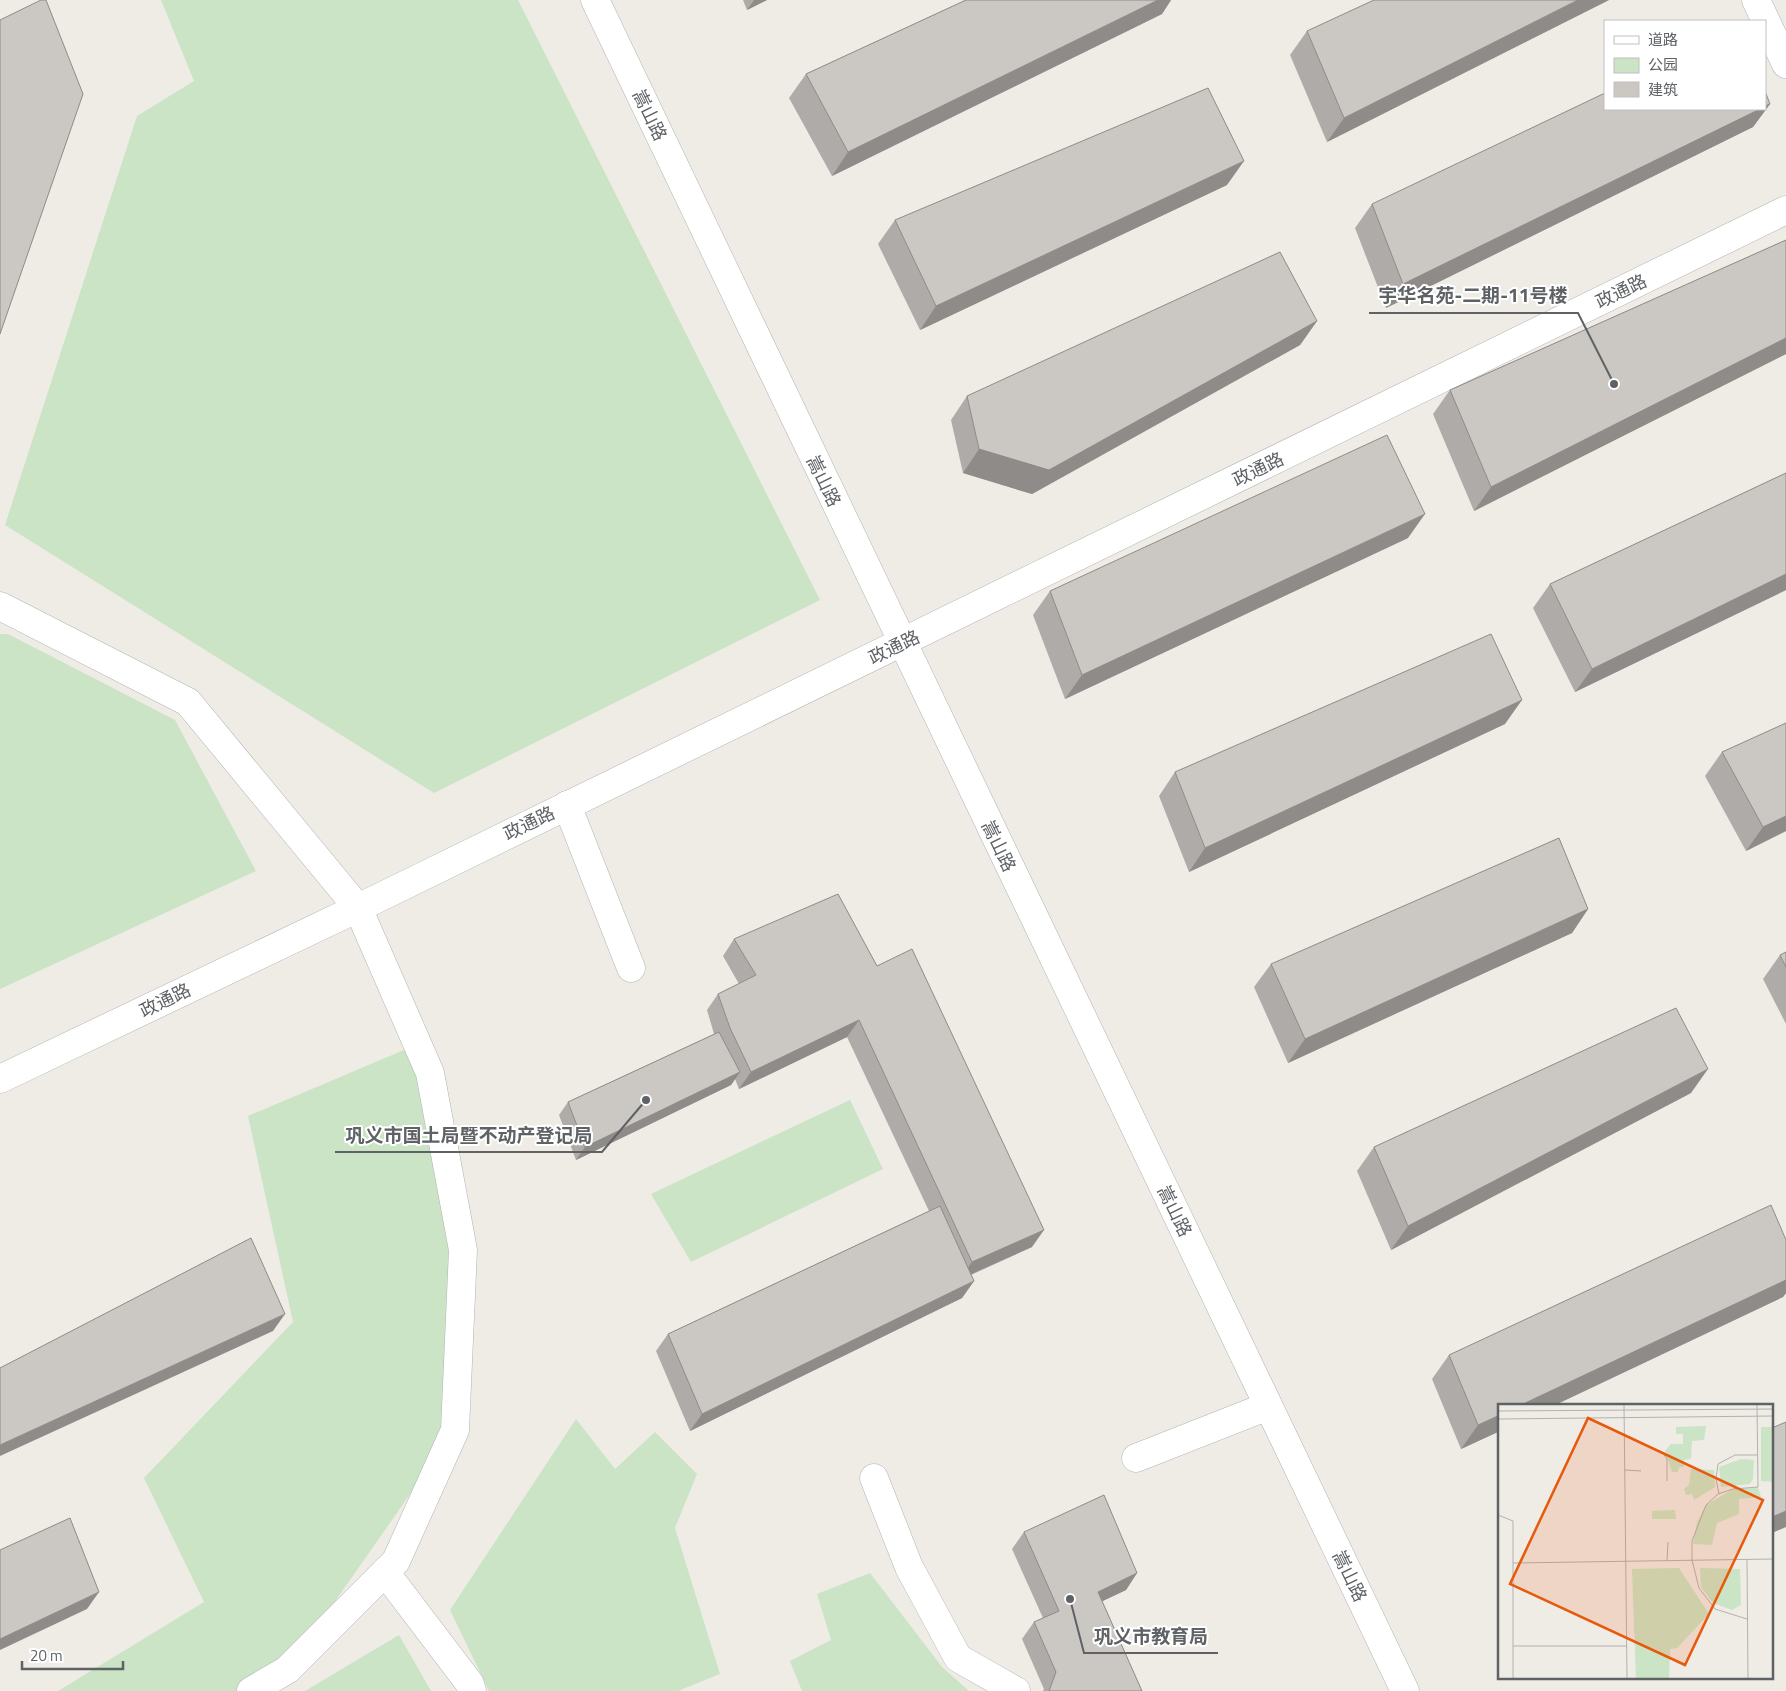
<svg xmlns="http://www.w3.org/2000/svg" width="1786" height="1691" font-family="'Titillium Web','Noto Sans SC',sans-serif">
<rect width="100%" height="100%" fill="#efece6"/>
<g fill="#cae4c5">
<polygon points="161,0 518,0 820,600 434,793 5,525 137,116 194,81"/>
<polygon points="0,634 8,634 175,720 256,871 0,989"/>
<polygon points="411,1047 463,1250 455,1430 287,1670 251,1691 58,1691 204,1602 144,1478 293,1322 248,1116"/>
<polygon points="850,1100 883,1169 691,1262 651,1194"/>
<polygon points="576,1419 615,1469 655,1432 697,1474 675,1528 720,1674 678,1691 489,1691 450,1610"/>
<polygon points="870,1573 942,1667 969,1691 802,1691 790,1661 831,1640 817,1594"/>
<polygon points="399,1635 431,1691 305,1691"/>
</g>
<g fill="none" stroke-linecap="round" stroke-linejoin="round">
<g stroke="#b1b4b7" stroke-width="29">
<g id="minor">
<polyline points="595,0 1405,1691"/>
<polyline points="1756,0 1786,64"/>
<polyline points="0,606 188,702 358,908 430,1073 463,1250 455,1430 396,1561 287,1670 251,1691"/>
<polyline points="567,805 631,968"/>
<polyline points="0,1079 358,908 1786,210"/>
<polyline points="1136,1458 1268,1406"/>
<polyline points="874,1478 909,1567 958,1658 1016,1691"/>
<polyline points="385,1572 470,1684 472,1691"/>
</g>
</g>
<use href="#minor" stroke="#fff" stroke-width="28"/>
</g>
<g fill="#afaba8">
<polygon points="743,0 767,0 747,10"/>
<polygon points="966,0 1171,0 1162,14 832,176 789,98 806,74"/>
<polygon points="1609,0 1327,142 1290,55 1307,31"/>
<polygon points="1770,104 1753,127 1386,308 1355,228 1372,204"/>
<polygon points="1227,185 920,330 878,244 895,220"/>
<polygon points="1786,240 1786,354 1474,511 1433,414 1450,390"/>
<polygon points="1317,321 1300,345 1032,494 963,473 951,420 967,396"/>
<polygon points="1786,473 1786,590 1575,692 1533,608 1550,584"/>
<polygon points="1408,538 1065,699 1033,615 1050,591"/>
<polygon points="1505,724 1189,872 1159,796 1175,772"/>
<polygon points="1722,752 1786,831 1746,851 1705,776"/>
<polygon points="1588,909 1572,933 1288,1063 1254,987 1271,964"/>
<polygon points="734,939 877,966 1032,1247 971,1275 974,1281 962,1298 690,1431 656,1351 668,1334 929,1211 847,1037 739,1089 735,1079 731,1085 576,1160 559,1115 568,1102 714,1034 707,1010 718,994 739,984 723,956"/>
<polygon points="1786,952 1786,1024 1763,979 1780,955"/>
<polygon points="1691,1093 1391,1250 1357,1171 1374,1147"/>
<polygon points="1786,1240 1786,1293 1783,1297 1555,1405 1500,1405 1500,1431 1461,1449 1432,1379 1449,1355"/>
<polygon points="1024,1532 1137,1573 1126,1590 1102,1601 1142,1691 1043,1691 1044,1689 1022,1639 1034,1622 1043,1618 1012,1549"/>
</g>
<g fill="#8e8b88">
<polygon points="754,0 767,0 747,10"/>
<polygon points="1158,0 1171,0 1162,14 832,176 848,152"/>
<polygon points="1578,0 1609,0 1327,142 1344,118"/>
<polygon points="1770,104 1753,127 1386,308 1403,284 1760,109 1765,109 1765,106"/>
<polygon points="1244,161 1227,185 920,330 936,306"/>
<polygon points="1317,321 1300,345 1032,494 963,473 979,449"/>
<polygon points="1786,338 1786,354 1474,511 1491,487"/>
<polygon points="1425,514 1408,538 1065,699 1082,675"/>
<polygon points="1786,574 1786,590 1575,692 1592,669"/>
<polygon points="1522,700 1505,724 1189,872 1205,848"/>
<polygon points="1786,816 1786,831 1746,851 1763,827"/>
<polygon points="1588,909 1572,933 1288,1063 1305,1039"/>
<polygon points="859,1020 847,1037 739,1089 751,1072"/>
<polygon points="1708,1069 1691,1093 1391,1250 1408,1226"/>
<polygon points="740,1072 731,1085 576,1160 585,1147"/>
<polygon points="1044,1230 1032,1247 960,1279 972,1262"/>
<polygon points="1786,1280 1786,1293 1783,1297 1555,1405 1521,1405"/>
<polygon points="974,1281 962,1298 690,1431 702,1414"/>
<polygon points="285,1314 273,1331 0,1456 0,1445"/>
<polygon points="1500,1415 1500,1431 1461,1449 1478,1425"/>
<polygon points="1786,1511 1786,1527 1772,1533 1772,1517"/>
<polygon points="1137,1573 1126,1590 1086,1609 1098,1592"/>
<polygon points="99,1592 87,1609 0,1650 0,1639"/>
</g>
<g fill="#cbc7c3" stroke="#8e8b88">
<polygon points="41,0 46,0 83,94 0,334 0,20"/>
<polygon points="966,0 1158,0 848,152 806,74"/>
<polygon points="1374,0 1578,0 1344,118 1307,31"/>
<polygon points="1208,88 1244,161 936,306 895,220"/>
<polygon points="1765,91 1770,104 1765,106"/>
<polygon points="1605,93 1605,109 1760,109 1403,284 1372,204"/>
<polygon points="1786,240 1786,338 1491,487 1450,390"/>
<polygon points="1280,252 1317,321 1049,470 979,449 967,396"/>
<polygon points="1387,435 1425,514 1082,675 1050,591"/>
<polygon points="1786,473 1786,574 1592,669 1550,584"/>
<polygon points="1491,634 1522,700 1205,848 1175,772"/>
<polygon points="1786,723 1786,816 1763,827 1722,752"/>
<polygon points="1559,838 1588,909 1305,1039 1271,964"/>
<polygon points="838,894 877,966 912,949 1044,1230 972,1262 859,1020 751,1072 730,1028 718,994 756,975 734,939"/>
<polygon points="1786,952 1786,967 1780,955"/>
<polygon points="1676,1008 1708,1069 1408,1226 1374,1147"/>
<polygon points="719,1032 740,1072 585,1147 568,1102"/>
<polygon points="1771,1205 1786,1240 1786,1280 1521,1405 1500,1405 1500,1415 1478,1425 1449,1355"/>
<polygon points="940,1206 974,1281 702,1414 668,1334"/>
<polygon points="251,1238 285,1314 0,1445 0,1368"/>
<polygon points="1786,1422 1786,1511 1772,1517 1772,1428"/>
<polygon points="1104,1495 1137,1573 1098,1592 1142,1691 1049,1691 1056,1672 1034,1622 1059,1611 1024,1532"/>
<polygon points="70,1518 99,1592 0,1639 0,1550"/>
</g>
<g text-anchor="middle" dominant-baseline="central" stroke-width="4" stroke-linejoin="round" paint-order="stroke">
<g font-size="18" fill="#5e6265" stroke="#fff">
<text transform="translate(650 115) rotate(64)">嵩山路</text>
<text transform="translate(1621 291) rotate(-26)">政通路</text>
<text transform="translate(1258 469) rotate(-26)">政通路</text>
<text transform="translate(824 481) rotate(64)">嵩山路</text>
<text transform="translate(894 647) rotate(-26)">政通路</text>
<text transform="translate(529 823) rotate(-26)">政通路</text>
<text transform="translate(999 846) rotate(64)">嵩山路</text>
<text transform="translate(165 1000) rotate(-26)">政通路</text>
<text transform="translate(1175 1211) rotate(64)">嵩山路</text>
<text transform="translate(1350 1576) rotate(64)">嵩山路</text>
</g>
</g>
<g transform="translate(1498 1404)">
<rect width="275" height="275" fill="#efece6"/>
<path d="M208 22 206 36 194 37 193 55 186 56V63H181L180 68H174L167 47 173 40H185V30H178V23ZM263 23H275V78L263 77ZM243 55 256 56 255 75 252 80 223 83 221 63ZM193 65 216 66 217 83 196 96 194 90 188 91 186 85 191 81ZM260 83 263 93 241 95V110L219 119 214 141 195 140 199 118 208 101 235 85ZM177 106 178 115H154V107ZM181 164 211 210 179 244 172 245 171 275H138L134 165ZM202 164 242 165 243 201 234 206 215 199 203 183Z" fill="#cae4c5"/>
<path fill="none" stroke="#b1b1ae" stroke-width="1" d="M126 0 129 275M0 7 275 5M0 15 275 12M164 48 169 55V77M127 66 143 67M221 90 218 75 220 60 237 51H259M0 111 15 117V275M249 156 250 275M169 157 170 138M15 159 275 155M249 215 217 205 201 184 194 156V137L208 101 220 90 235 85 260 83 259 0M15 242H129"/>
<path fill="#e8590c" fill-opacity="0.15" stroke="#e8590c" stroke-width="2.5" d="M90 14 265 96 187 261 12 180Z"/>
<rect width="275" height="275" fill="none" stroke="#5e6265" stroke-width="2.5"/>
</g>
<path fill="none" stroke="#5e6265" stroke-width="2" d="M1614 384L1578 313H1369M646 1100L602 1152H335M1070 1599L1084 1653H1218"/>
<g fill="#5e6265" stroke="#fff" stroke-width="2">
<circle cx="1614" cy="384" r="5"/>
<circle cx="646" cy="1100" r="5"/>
<circle cx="1070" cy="1599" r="5"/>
</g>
<g font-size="19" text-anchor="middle" font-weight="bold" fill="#5e6265" stroke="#fff" stroke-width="4" stroke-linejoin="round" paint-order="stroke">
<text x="1473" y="302">宇华名苑-二期-11号楼</text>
<text x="469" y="1142">巩义市国土局暨不动产登记局</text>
<text x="1151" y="1643">巩义市教育局</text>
</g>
<rect x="1604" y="20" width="162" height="90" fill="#ffffff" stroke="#bfc0c1"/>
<rect x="1614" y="36" width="25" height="8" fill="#ffffff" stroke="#bfc0c1"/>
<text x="1648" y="45" font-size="15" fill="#5e6265">道路</text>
<rect x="1614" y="58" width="25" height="15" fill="#cae4c5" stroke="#bfc0c1"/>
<text x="1648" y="70" font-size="15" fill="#5e6265">公园</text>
<rect x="1614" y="82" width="25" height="15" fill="#cbc7c3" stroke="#bfc0c1"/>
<text x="1648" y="95" font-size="15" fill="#5e6265">建筑</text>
<path d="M22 1661v8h101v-8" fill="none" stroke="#5e6265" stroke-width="2.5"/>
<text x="30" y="1661" font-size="15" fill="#5e6265" stroke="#ffffff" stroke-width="4" paint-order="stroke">20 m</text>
</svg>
